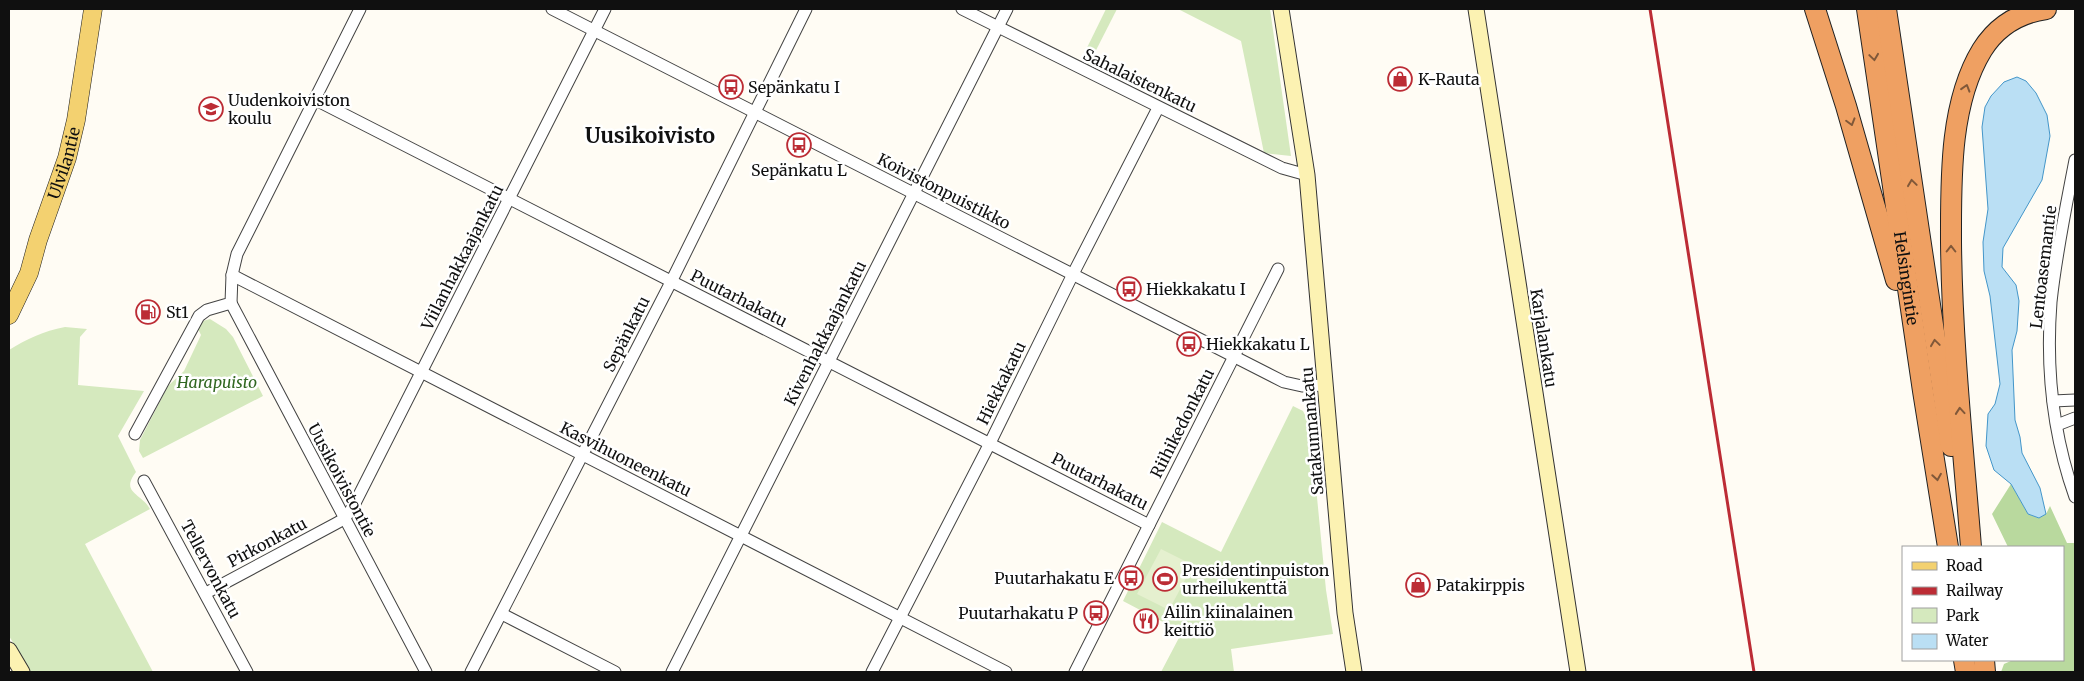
<svg xmlns="http://www.w3.org/2000/svg" width="2084" height="681" font-family="Merriweather,serif">
<rect width="100%" height="100%" fill="#fffcf4"/>
<g fill="#d5e9be">
<polygon points="1106,9 1117,9 1089,64 1081,60"/>
<polygon points="1178,9 1270,9 1291,156 1264,153 1241,41"/>
<polygon points="210,319 226,329 233,337 263,396 143,458 139,451 140,440 168,386 184,371 201,335 197,327 203,321"/>
<path d="M65 327 87 329 80 337 78 385 144 391 118 436 136 472C120 493 141 493 150 509L85 544 153 672H31L9 636V350C27 339 43 331 65 327Z"/>
<polygon points="1293,406 1303,411 1310,425 1326,590 1333,634 1231,649 1234,672 1161,672 1182,632 1123,601 1162,522 1221,552"/>
</g>
<polygon fill="#b9d99e" points="2011,484 2028,514 2039,518 2046,514 2050,506 2067,543 2075,543 2075,672 2001,672 2004,664 2013,660 2063,660 2063,547 2008,547 1992,514"/>
<polygon fill="#e5f0cf" points="1161,549 1193,565 1169,610 1137,594"/>
<polygon fill="#badff4" stroke="#4496c9" points="2017,77 2026,81 2036,93 2047,115 2050,136 2042,180 2003,248 2002,267 2016,285 2019,301 2017,331 2012,350 2015,420 2020,437 2022,453 2040,488 2046,514 2039,518 2028,514 2011,484 1994,470 1986,446 1988,414 1995,404 2000,384 1990,296 1984,271 1983,242 1988,209 1982,127 1985,107 1991,96 2004,82"/>
<g fill="none" stroke-linecap="round" stroke-linejoin="round">
<g stroke="#434343" stroke-width="13">
<g id="street">
<polyline points="552,9 1284,382 1302,386 1326,385"/>
<polyline points="962,9 1282,168 1307,175"/>
<polyline points="314,99 1149,525"/>
<path d="M2075 160C2066 207 2056 254 2051 302 2046 367 2053 435 2075 497"/>
<polyline points="232,275 1006,672"/>
<polyline points="231,303 426,672"/>
<polyline points="2053,401 2075,400"/>
<polyline points="2057,425 2075,418"/>
<polyline points="135,434 199,316 207,310 231,303 232,275 237,254 360,9"/>
<polyline points="144,481 247,672"/>
<polyline points="206,593 335,524 344,519 353,507 605,9"/>
<polyline points="502,614 615,672"/>
<polyline points="471,672 671,282 806,9"/>
<polyline points="672,672 1007,9"/>
<polyline points="872,672 990,443 1073,274 1158,108"/>
<polyline points="1075,672 1278,269"/>
</g>
</g>
<g stroke="#323232" stroke-width="17">
<g id="secondary">
<polyline points="1281,9 1307,175 1345,613 1354,672"/>
<polyline points="1476,9 1578,672"/>
<polyline points="9,650 22,672"/>
</g>
</g>
<g stroke="#212121" stroke-width="19">
<g id="primary">
<path id="s1" d="M9 315 29 273 38 240 67 158 76 120 93 9"/>
</g>
</g>
<g stroke="#212121" stroke-width="22">
<g id="highway">
<polyline points="1815,9 1846,106 1896,280"/>
<path id="s2" d="M1867 9 1923 391 1948 547"/>
<polyline points="1886,9 1951,446"/>
<path d="M1971 547C1963 446 1952 344 1951 242 1951 181 1949 104 1982 50 1997 26 2019 13 2046 9"/>
<polyline points="1964,660 1966,672"/>
<polyline points="1984,660 1985,672"/>
</g>
</g>
<use href="#street" stroke="#fff" stroke-width="11"/>
<use href="#secondary" stroke="#fcf2b2" stroke-width="15"/>
<use href="#primary" stroke="#f3d170" stroke-width="18"/>
<use href="#highway" stroke="#efa062" stroke-width="20"/>
<polyline stroke="#bc2c35" stroke-width="3" points="1650,9 1754,672"/>
</g>
<defs><path id="oneway-chevron" d="M-2-3.5L2.5 0L-2 3.5" fill="none" stroke-width="1.6" stroke-linecap="round" stroke-linejoin="round" transform="scale(1.25)"/></defs>
<g stroke="#805839">
<use href="#oneway-chevron" transform="translate(1874 57) rotate(82)"/>
<use href="#oneway-chevron" transform="translate(1966 88) rotate(-73)"/>
<use href="#oneway-chevron" transform="translate(1851 122) rotate(74)"/>
<use href="#oneway-chevron" transform="translate(1912 183) rotate(-98)"/>
<use href="#oneway-chevron" transform="translate(1951 249) rotate(-90)"/>
<use href="#oneway-chevron" transform="translate(1935 343) rotate(-98)"/>
<use href="#oneway-chevron" transform="translate(1960 411) rotate(-95)"/>
<use href="#oneway-chevron" transform="translate(1937 477) rotate(81)"/>
</g>
<defs>
<g id="shop-ring" transform="scale(1.25)"><circle r="9.5" fill="#fff" stroke="#bc2c35" stroke-width="1.5"/><path d="M-5-2.5h2.3a2.7 3.5 0 0 1 5.4 0H5L5.5 6h-11ZM-1.5-2.5h3a1.5 2.3 0 0 0-3 0Z" fill="#bc2c35"/></g>
<g id="bus-ring" transform="scale(1.25)"><circle r="9.5" fill="#fff" stroke="#bc2c35" stroke-width="1.5"/><path d="M-5-6H5V4H4V6H2V4H-2V6H-4V4H-5ZM-3.5-4V0h7V-4ZM-3.5 1.2v1.5H-2V1.2ZM2 1.2v1.5H3.5V1.2Z" fill="#bc2c35"/></g>
<g id="school-ring" transform="scale(1.25)"><circle r="9.5" fill="#fff" stroke="#bc2c35" stroke-width="1.5"/><path d="M0-5L7-2L0 1L-7-2ZM-4 1L0 2.5L4 1V4Q0 6-4 4Z" fill="#bc2c35"/></g>
<g id="fuel-ring" transform="scale(1.25)"><circle r="9.5" fill="#fff" stroke="#bc2c35" stroke-width="1.5"/><path d="M-5.5-6h7V0h2V4h1.3V-2.5L3-4.5l.8-.8L6-3V5H2.5V1h-1V6h-7ZM-4.2-4.7v3.2H.2V-4.7Z" fill="#bc2c35"/></g>
<g id="stadium-ring" transform="scale(1.25)"><circle r="9.5" fill="#fff" stroke="#bc2c35" stroke-width="1.5"/><path d="M0-5a6.5 5 0 1 0 0 10a6.5 5 0 1 0 0-10ZM-3.5-1.8h7v3.6h-7Z" fill="#bc2c35"/></g>
<g id="restaurant-ring" transform="scale(1.25)"><circle r="9.5" fill="#fff" stroke="#bc2c35" stroke-width="1.5"/><path d="M-5-6h1v4h1v-4h1v4h1v-4h1v5L-1.5 .5V6h-2V.5L-5-1ZM5-6V6H3V1.5H1.5Q1.5-4 5-6Z" fill="#bc2c35"/></g>
</defs>
<g fill-rule="evenodd">
<use href="#shop-ring" x="1400" y="79"/>
<use href="#bus-ring" x="731" y="87"/>
<use href="#school-ring" x="211" y="109"/>
<use href="#bus-ring" x="799" y="145"/>
<use href="#bus-ring" x="1129" y="289"/>
<use href="#fuel-ring" x="148" y="312"/>
<use href="#bus-ring" x="1189" y="344"/>
<use href="#bus-ring" x="1131" y="578"/>
<use href="#stadium-ring" x="1165" y="579"/>
<use href="#shop-ring" x="1418" y="585"/>
<use href="#bus-ring" x="1096" y="613"/>
<use href="#restaurant-ring" x="1146" y="621"/>
</g>
<g text-anchor="middle" dominant-baseline="central" stroke-width="5" stroke-linejoin="round" paint-order="stroke">
<g font-size="16" fill="#101010" stroke="#fff" text-anchor="start">
<text x="1418" y="79">K-Rauta</text>
<text x="748" y="87">Sepänkatu I</text>
<text x="228" y="100">Uudenkoiviston<tspan x="228" dy="18">koulu</tspan></text>
<text x="799" y="170" text-anchor="middle">Sepänkatu L</text>
<text x="1146" y="289">Hiekkakatu I</text>
<text x="166" y="312">St1</text>
<text x="1206" y="344">Hiekkakatu L</text>
<text x="1182" y="570">Presidentinpuiston<tspan x="1182" dy="18">urheilukenttä</tspan></text>
<text x="1114" y="578" text-anchor="end">Puutarhakatu E</text>
<text x="1436" y="585">Patakirppis</text>
<text x="1164" y="612">Ailin kiinalainen<tspan x="1164" dy="18">keittiö</tspan></text>
<text x="1078" y="613" text-anchor="end">Puutarhakatu P</text>
</g>
<g font-size="16" fill="#101010" stroke="#fff">
<text transform="translate(1140 80) rotate(26)">Sahalaistenkatu</text>
<text stroke="none"><textPath href="#s1" startOffset="162">Ulvilantie</textPath></text>
<text transform="translate(944 191) rotate(27)">Koivistonpuistikko</text>
<text transform="translate(462 257) rotate(-63)">Viilanhakkaajankatu</text>
<text transform="translate(2043 267) rotate(-83)">Lentoasemantie</text>
<text stroke="none"><textPath href="#s2" startOffset="272">Helsingintie</textPath></text>
<text transform="translate(739 298) rotate(27)">Puutarhakatu</text>
<text transform="translate(825 333) rotate(-63)">Kivenhakkaajankatu</text>
<text transform="translate(626 334) rotate(-63)">Sepänkatu</text>
<text transform="translate(1544 338) rotate(81)">Karjalankatu</text>
<text transform="translate(1001 383) rotate(-64)">Hiekkakatu</text>
<text transform="translate(1182 423) rotate(-63)">Riihikedonkatu</text>
<text transform="translate(1312 431) rotate(-95)">Satakunnankatu</text>
<text transform="translate(626 459) rotate(27)">Kasvihuoneenkatu</text>
<text transform="translate(342 480) rotate(62)">Uusikoivistontie</text>
<text transform="translate(1100 481) rotate(27)">Puutarhakatu</text>
<text transform="translate(267 542) rotate(-28)">Pirkonkatu</text>
<text transform="translate(211 569) rotate(62)">Tellervonkatu</text>
</g>
<g font-size="16" font-style="italic" fill="#316722" stroke="#fff">
<text x="217" y="382">Harapuisto</text>
</g>
<g font-size="21" font-weight="bold" fill="#101010" stroke="#fff">
<text x="650" y="135">Uusikoivisto</text>
</g>
</g>
<rect width="2084" height="681" fill="none" stroke="#101010" stroke-width="20"/>
<rect x="1902" y="546" width="162" height="115" fill="#ffffff" stroke="#9f9f9f"/>
<rect x="1912" y="562" width="25" height="8" fill="#f3d170" stroke="#9f9f9f"/>
<text x="1946" y="571" font-size="15" fill="#101010">Road</text>
<rect x="1912" y="587" width="25" height="8" fill="#bc2c35" stroke="#9f9f9f"/>
<text x="1946" y="596" font-size="15" fill="#101010">Railway</text>
<rect x="1912" y="608" width="25" height="15" fill="#d5e9be" stroke="#9f9f9f"/>
<text x="1946" y="621" font-size="15" fill="#101010">Park</text>
<rect x="1912" y="634" width="25" height="15" fill="#badff4" stroke="#9f9f9f"/>
<text x="1946" y="646" font-size="15" fill="#101010">Water</text>
</svg>
